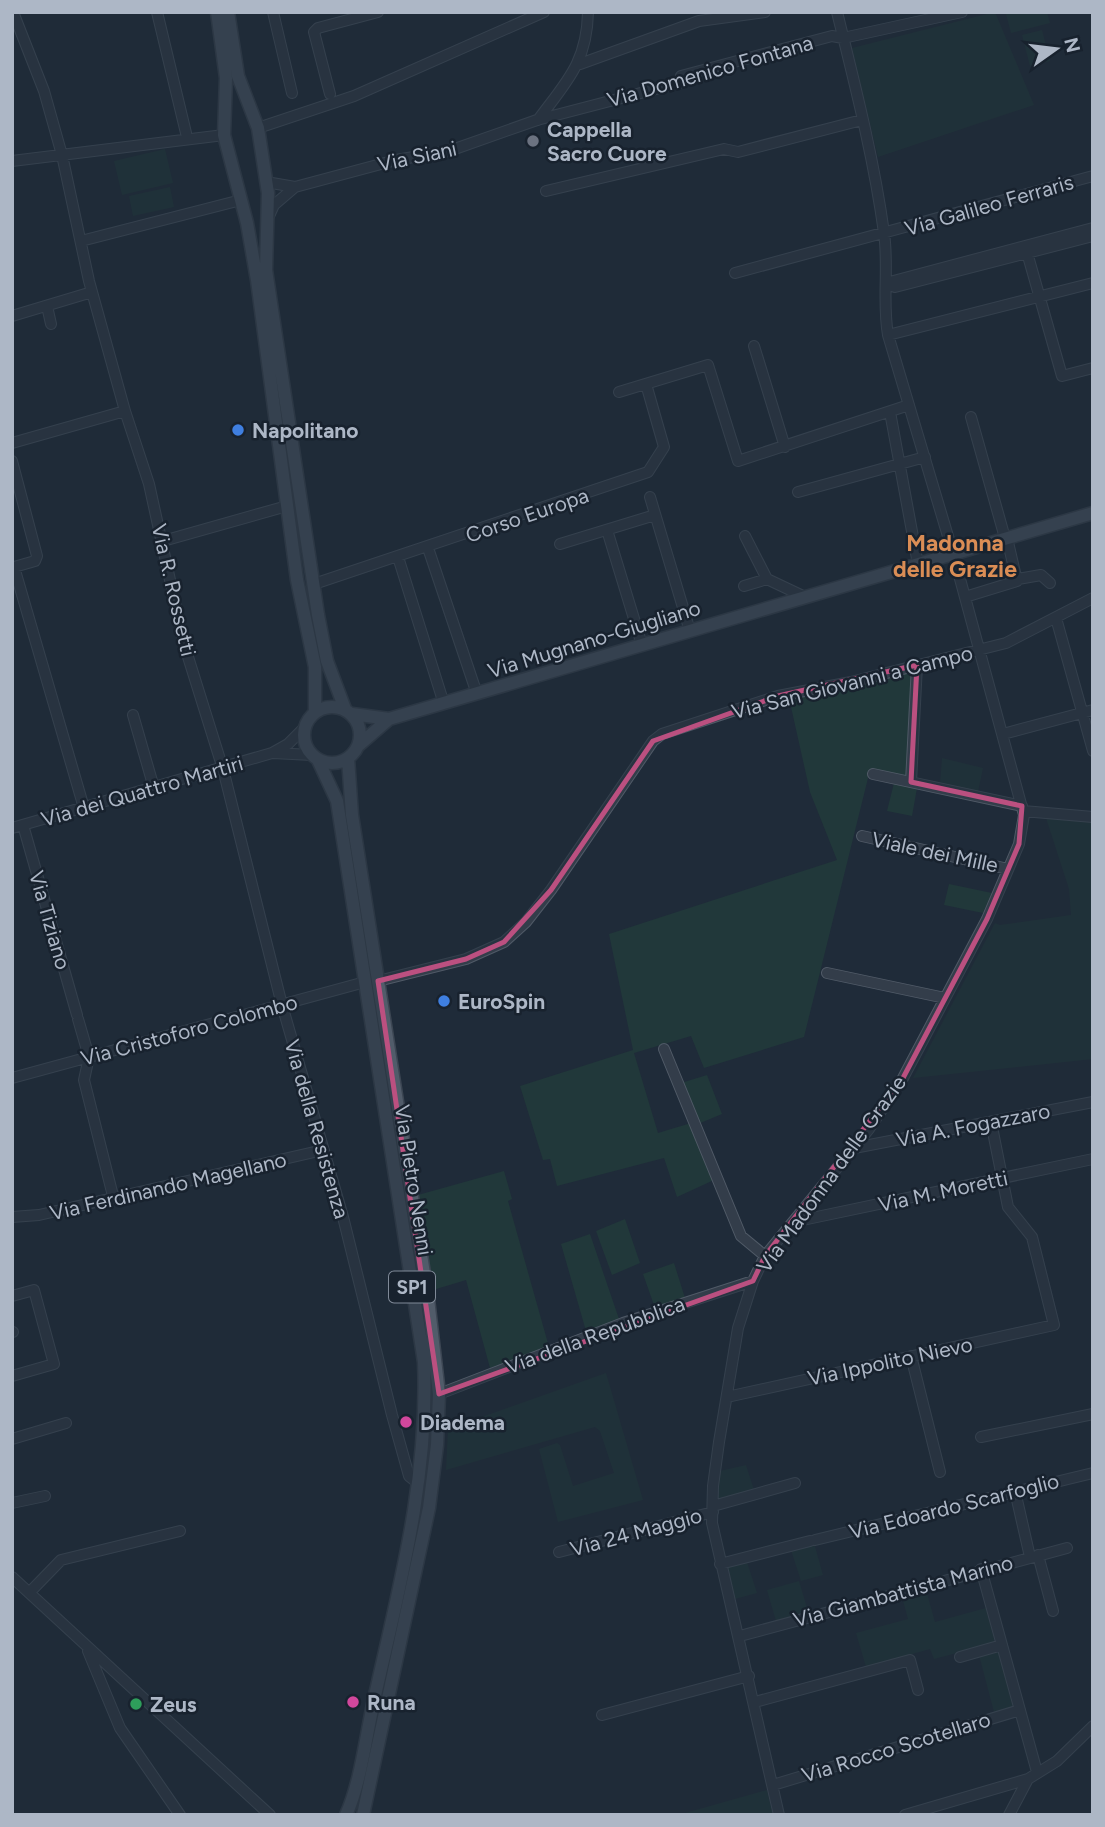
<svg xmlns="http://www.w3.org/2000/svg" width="1105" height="1827" viewBox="0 0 1105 1827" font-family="Figtree,sans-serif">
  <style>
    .green { fill: #21383a }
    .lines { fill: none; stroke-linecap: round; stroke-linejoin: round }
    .minor-casing { stroke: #505a67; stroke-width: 12 }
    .major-casing { stroke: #3c4653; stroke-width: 15 }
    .minor { stroke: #333d4a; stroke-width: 10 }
    .major { stroke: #515c6a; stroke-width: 12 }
    .marked { fill: none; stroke: #bb5080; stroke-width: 5; stroke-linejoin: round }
    .worship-dot { fill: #6b7280; stroke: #18222e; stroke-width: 2.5 }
    .shop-dot { fill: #3f7fe0; stroke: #18222e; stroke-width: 2.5 }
    .hotel-dot { fill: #d1479c; stroke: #18222e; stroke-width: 2.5 }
    .leisure-dot { fill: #2e9e5b; stroke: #18222e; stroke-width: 2.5 }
    .labels { text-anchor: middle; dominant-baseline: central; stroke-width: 5; stroke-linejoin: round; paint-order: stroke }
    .shield { fill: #18222e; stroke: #808a98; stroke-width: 2 }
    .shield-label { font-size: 19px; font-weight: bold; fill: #adb7c6 }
    .street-label { font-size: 21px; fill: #adb7c6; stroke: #18222e }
    .poi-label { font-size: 21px; font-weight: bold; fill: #adb7c6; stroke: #18222e; text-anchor: start }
    .neighbourhood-label { font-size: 23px; font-weight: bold; fill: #da8d55; stroke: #18222e }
  </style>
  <rect width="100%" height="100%" fill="#1f2b39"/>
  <path class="green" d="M995,12L1034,105L878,157L852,48Z
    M1012,12H1047L1050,23L1011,33L1006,14Z
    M1042,30L1050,61L1030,66L1022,35Z
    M165,149L173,183L122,195L114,161Z
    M170,187L174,207L133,216L129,196Z
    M914,671L908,778L870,770L804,1037L704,1068L691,1036L634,1053L658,1133L691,1123L714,1180L677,1197L664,1158L557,1186L550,1159L543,1160L520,1086L633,1050L609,934L837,860L810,792L789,698Z
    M942,758L983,768L978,792L940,784Z
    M894,783L917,788L912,816L887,811Z
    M1046,818L1093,822V1059L913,1078L995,923L1000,925L1071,915L1069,889Z
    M949,884L992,893L983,913L944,905Z
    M707,1075L722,1114L698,1124L681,1083Z
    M504,1171L512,1199L508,1201L549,1347L490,1368L466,1280L433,1290L418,1195Z
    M625,1219L640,1263L612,1275L596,1231Z
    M590,1234L619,1319L586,1331L561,1244Z
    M674,1263L685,1298L655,1308L643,1274Z
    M606,1373L643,1500L558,1522L539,1449L557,1443L560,1445L573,1486L614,1473L600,1431L595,1427L446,1470L448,1429Z
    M746,1465L754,1490L717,1500L720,1471Z
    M814,1543L823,1575L801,1581L791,1550Z
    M747,1562L757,1593L735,1599L725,1568Z
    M799,1581L808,1611L776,1621L767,1590Z
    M926,1590L935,1622L986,1608L995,1643L934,1659L930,1649L866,1667L856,1633L908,1619L902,1597Z
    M995,1651L999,1653L1013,1707L994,1712L979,1655Z
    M767,1790L773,1815H678Z"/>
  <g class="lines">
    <defs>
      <path id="minor" d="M13,12L44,91L62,155L89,281L125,411L149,484L184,644L223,769L282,1005L343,1217L392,1415L409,1476L419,1484
        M157,12L186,133
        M273,12L292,93
        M580,64L699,21L765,12
        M330,94L314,32L318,28L378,12
        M538,120C566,82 587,63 588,12
        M258,128L354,96L544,12
        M12,161L224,135
        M266,182L295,187L274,205L269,216
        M295,187L396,160L449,151L537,120L683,82L681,76L832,36L843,38L962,12
        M546,191L724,149L738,152L862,120
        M81,241L241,200
        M1026,249L1062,376L1093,368
        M735,273L1093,176
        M886,283L1093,228
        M886,283L895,287L1093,236
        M47,306L51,324
        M12,316L92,292
        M888,335L1093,283
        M754,346L785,447
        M619,392L708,365L738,461L909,405
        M890,412L918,564
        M971,417L1005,538
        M12,443L125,411
        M12,461L37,556L35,561L14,567L84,808
        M798,492L925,457
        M650,497L690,631
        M607,530L642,645
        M745,536L767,579
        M163,541L287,506
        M560,544L655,515
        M428,548L477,694
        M398,557L444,704
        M1018,579L1041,575L1050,583
        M314,584L648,472L664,447L646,384
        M744,586L767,579L805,597
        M965,597L1017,581L1007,538
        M1056,618L1093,751
        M133,715L154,788
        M1003,734L1093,710
        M273,753L312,755
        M873,774L1022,806
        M911,782L917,665
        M1023,811L1093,817
        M23,825L77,1015
        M12,828L272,753L288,744L305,727
        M862,836L1008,869
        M827,973L945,998
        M378,981L466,959L504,942L526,922L551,890L653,741L662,734L778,696L851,682L1006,643L1093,598
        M78,1019L89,1057L84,1080L112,1192
        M664,1049L741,1236L765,1256
        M12,1078L365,982
        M854,1148L1093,1102
        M12,1217L39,1215L323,1150
        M793,1222L1093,1159
        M12,1296L34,1290L54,1364L12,1376
        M12,1332H13
        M911,1356L940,1472
        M439,1394L623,1323L753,1281
        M727,1397L1054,1325L1032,1237L1008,1207L991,1122
        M981,1437L1093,1414
        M12,1439L66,1423
        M1015,1491L1030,1557
        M12,1503L45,1496
        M713,1506L795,1483
        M815,1540L1093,1473
        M559,1552L713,1512
        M1038,1555L1053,1611
        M720,1564L810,1541
        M981,1569L1037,1772
        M12,1577L270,1815
        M29,1593L61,1560L180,1531
        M740,1636L1067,1548
        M88,1651L120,1728L180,1815
        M960,1657L1002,1645
        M755,1702L910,1660L918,1690
        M602,1715L749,1676
        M773,1785L1020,1710
        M779,1815L712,1523L713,1486L719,1442L738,1328L753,1281L765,1256L869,1129L903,1078L987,919L1019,844L1024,815L953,553L888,335C882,301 889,267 884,233C874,159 855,85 837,12
        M905,1815L1028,1779
        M1009,1815L1028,1779L1057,1761L1093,1726"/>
      <path id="major" d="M217,12L226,78L224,135L247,223L257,280L297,580L315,667V712
        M228,12L238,76L258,128L268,193L266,270L318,615L327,661L345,709
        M304 735a28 28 0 1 1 56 0a28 28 0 1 1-56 0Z
        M352,714L389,719L1093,513
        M359,745L389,719
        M348,758L352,815L428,1299L439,1394L437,1445L429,1508L363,1815
        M318,760L337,801L424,1362C429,1478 399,1588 374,1700C366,1735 361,1782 346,1815"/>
    </defs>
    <use href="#minor" class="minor-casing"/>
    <use href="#major" class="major-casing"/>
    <use href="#minor" class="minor"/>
    <use href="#major" class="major"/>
  </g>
  <path d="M0 0H1105V1827H0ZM917,665L911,782L1022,806L1019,844L987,919L903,1078L765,1256L753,1281L439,1394L378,981L466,959L504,942L551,890L653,741L778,696Z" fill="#1f2b39" fill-opacity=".55" fill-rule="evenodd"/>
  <path class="marked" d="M917,665L911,782L1022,806L1019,844L987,919L903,1078L765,1256L753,1281L439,1394L378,981L466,959L504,942L551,890L653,741L778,696Z"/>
  <circle class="worship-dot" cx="533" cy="141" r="7"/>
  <g class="shop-dot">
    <circle cx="238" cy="430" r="7"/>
    <circle cx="444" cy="1001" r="7"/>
  </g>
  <g class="hotel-dot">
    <circle cx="406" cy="1422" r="7"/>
    <circle cx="353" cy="1702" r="7"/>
  </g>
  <circle class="leisure-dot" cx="136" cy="1704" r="7"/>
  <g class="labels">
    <rect class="shield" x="389" y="1271.5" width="46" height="31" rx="5"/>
    <g class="shield-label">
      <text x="412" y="1287">SP1</text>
    </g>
    <g class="street-label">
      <text transform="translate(710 71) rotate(-16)">Via Domenico Fontana</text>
      <text transform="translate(417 156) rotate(-12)">Via Siani</text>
      <text transform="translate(989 205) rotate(-16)">Via Galileo Ferraris</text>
      <text transform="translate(527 515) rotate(-19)">Corso Europa</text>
      <text transform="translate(174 590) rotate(77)">Via R. Rossetti</text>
      <text transform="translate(594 639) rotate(-17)">Via Mugnano-Giugliano</text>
      <text transform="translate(852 682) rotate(-14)">Via San Giovanni a Campo</text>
      <text transform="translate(142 791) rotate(-16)">Via dei Quattro Martiri</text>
      <text transform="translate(935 852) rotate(12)">Viale dei Mille</text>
      <text transform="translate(50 920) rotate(74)">Via Tiziano</text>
      <text transform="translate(189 1030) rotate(-15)">Via Cristoforo Colombo</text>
      <text transform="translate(973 1125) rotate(-11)">Via A. Fogazzaro</text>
      <text transform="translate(317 1129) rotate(74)">Via della Resistenza</text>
      <text transform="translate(831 1174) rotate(-54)">Via Madonna delle Grazie</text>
      <text transform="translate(414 1180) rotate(81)">Via Pietro Nenni</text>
      <text transform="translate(168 1186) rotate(-13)">Via Ferdinando Magellano</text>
      <text transform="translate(943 1191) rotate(-12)">Via M. Moretti</text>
      <text transform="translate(595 1335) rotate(-20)">Via della Repubblica</text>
      <text transform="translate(890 1361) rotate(-12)">Via Ippolito Nievo</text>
      <text transform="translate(954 1506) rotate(-14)">Via Edoardo Scarfoglio</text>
      <text transform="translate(636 1532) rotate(-15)">Via 24 Maggio</text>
      <text transform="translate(903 1591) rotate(-15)">Via Giambattista Marino</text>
      <text transform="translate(896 1747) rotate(-17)">Via Rocco Scotellaro</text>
    </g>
    <g class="poi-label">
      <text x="547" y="129">Cappella<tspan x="547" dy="24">Sacro Cuore</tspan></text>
      <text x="252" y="430">Napolitano</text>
      <text x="458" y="1001">EuroSpin</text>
      <text x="420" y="1422">Diadema</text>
      <text x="367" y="1702">Runa</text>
      <text x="150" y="1704">Zeus</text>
    </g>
    <g class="neighbourhood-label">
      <text x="955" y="543">Madonna<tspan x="955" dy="26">delle Grazie</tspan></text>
    </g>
  </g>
  <rect width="1105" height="1827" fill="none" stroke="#adb7c6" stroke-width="28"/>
  <g transform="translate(1056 49) rotate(76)" stroke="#18222e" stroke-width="5" paint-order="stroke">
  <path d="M0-5L12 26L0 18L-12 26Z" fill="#adb7c6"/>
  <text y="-10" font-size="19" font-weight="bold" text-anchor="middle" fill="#adb7c6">N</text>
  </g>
</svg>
